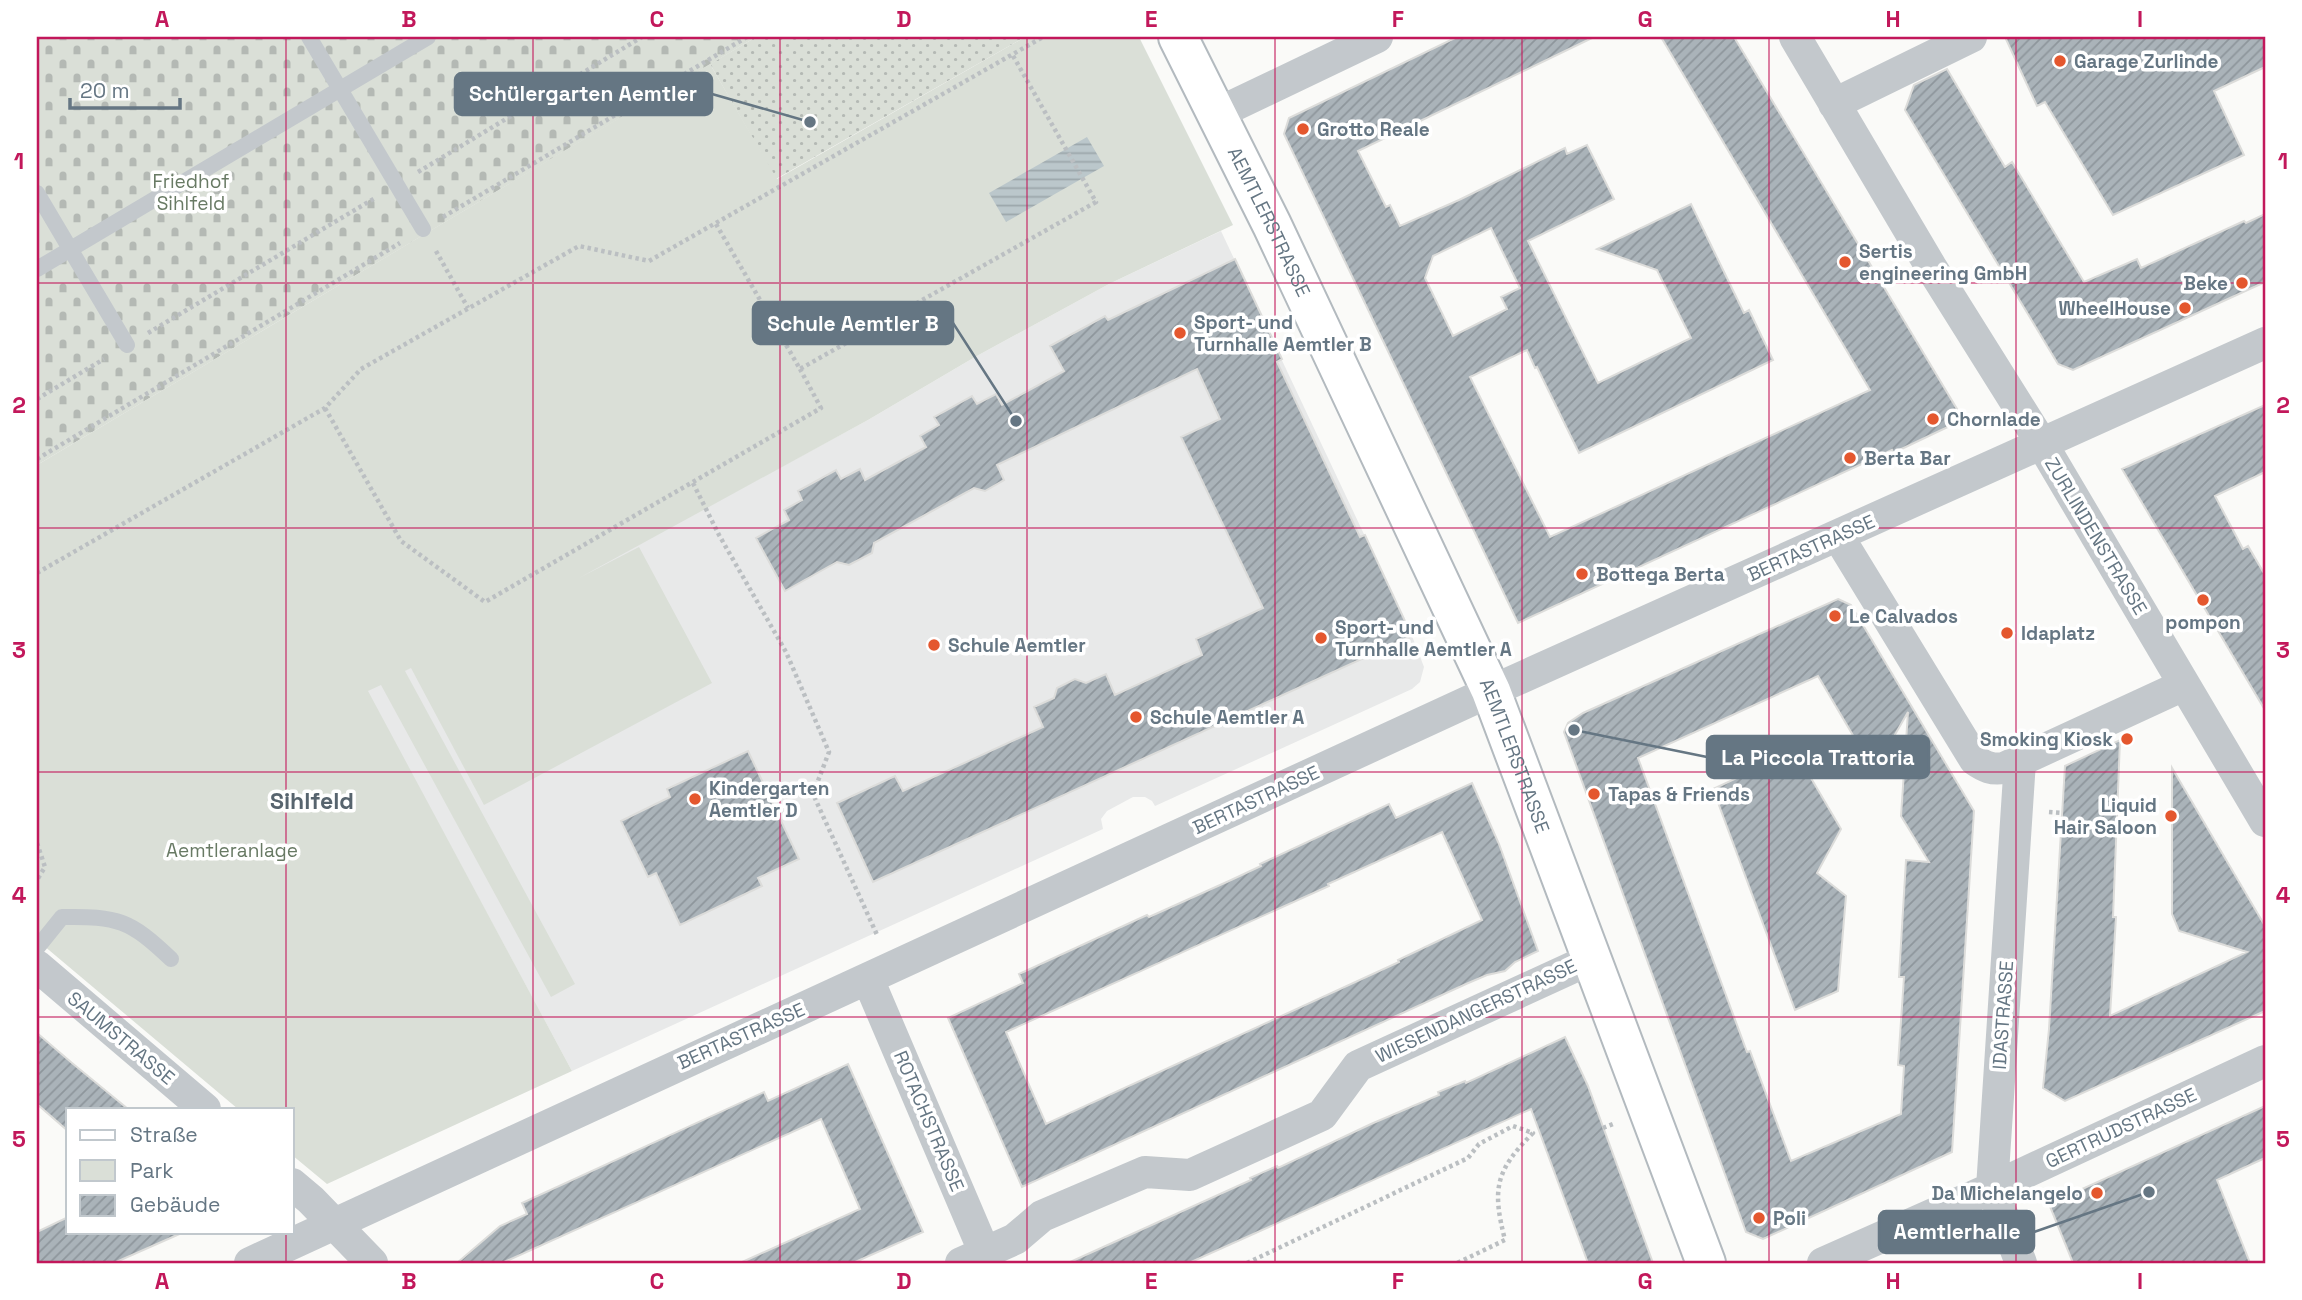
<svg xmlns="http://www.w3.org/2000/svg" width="2302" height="1300" viewBox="0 0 2302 1300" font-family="'Space Grotesk',sans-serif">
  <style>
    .built { fill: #e8e9e9 }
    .grass { fill: url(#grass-dots) }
    .cemetery { fill: url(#cemetery-stones) }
    .park { fill: #dadfd7 }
    .water { fill: url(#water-rules) }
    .building { fill: url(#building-hatch); stroke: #dcdcda; stroke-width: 2; fill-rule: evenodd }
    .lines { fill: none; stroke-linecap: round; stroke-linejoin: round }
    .secondary-casing { stroke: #b3babf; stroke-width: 42 }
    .path { stroke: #bbbfc2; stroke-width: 4.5; stroke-dasharray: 3.5 3.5; stroke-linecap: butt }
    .lane { stroke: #c3c8cc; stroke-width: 16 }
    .street { stroke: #c3c8cc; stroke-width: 32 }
    .secondary { stroke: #fff; stroke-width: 38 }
    .grid { fill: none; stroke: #c2185b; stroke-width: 2; stroke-opacity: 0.55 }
    .poi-dot { fill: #e4572e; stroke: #fff; stroke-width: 2.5 }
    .labels { text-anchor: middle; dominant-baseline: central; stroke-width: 7; stroke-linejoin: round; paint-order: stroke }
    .poi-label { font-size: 19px; font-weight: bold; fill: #657683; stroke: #fff; text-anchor: start }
    .park-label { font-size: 19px; fill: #687a64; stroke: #fff }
    .street-label { font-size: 19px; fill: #657683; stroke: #fff }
    .quarter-label { font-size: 23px; font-weight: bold; fill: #57646e; stroke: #fff }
    .leader { fill: none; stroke: #657683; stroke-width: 2.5 }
    .callout-dot { fill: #657683; stroke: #fff; stroke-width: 2.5 }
    .callout { fill: #657683; stroke: #657683; stroke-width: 2.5 }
    .callout-label { font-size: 21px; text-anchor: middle; font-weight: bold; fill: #fff }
    .neatline { fill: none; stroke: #c2185b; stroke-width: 2.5 }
    .grid-label { font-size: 23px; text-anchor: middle; font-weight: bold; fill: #c2185b }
  </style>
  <defs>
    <pattern id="grass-dots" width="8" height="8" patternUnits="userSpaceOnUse" patternTransform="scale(1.75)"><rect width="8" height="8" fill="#dadfd7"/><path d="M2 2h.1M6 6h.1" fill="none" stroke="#b4b9b4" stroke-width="1.8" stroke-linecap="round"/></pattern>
    <pattern id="cemetery-stones" width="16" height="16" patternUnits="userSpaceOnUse" patternTransform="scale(1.75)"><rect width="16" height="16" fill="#dadfd7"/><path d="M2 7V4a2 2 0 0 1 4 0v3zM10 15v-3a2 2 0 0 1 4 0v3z" fill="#b4b9b4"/></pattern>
    <pattern id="water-rules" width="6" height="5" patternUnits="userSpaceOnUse" patternTransform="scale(1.75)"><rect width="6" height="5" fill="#bbc7cb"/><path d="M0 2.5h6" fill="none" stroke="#9ca6aa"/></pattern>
    <pattern id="building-hatch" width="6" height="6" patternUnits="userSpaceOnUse" patternTransform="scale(1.75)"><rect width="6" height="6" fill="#aab3b9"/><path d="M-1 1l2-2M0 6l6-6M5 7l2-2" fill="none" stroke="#8e969c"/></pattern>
  </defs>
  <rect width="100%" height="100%" fill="#fafaf8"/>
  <path class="built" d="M1221,231L1412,636L1424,667L1420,682L1412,689L1155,806L1152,801L1145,797H1133L1107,811L1101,819L1103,829L572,1071L367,691L868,420L975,357L1109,284Z"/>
  <path class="grass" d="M756,37H1025L776,179L710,64Z"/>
  <path class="cemetery" d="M37,37H756L37,465Z"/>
  <path class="park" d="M1025,37H1139L1233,225L1109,284L975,357L868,420L579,578L639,547L712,683L484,805L411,668L405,671L575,984L551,997L381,685L368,691L572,1071L327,1184L292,1155V1109H238L37,940V465L710,64L777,179Z"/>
  <path class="water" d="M1087,137L1104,166L1006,222L989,193Z"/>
  <path class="building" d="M1457,37H1594L1358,151L1386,207L1390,205L1400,226L1459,200L1565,148L1567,154L1587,145L1614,199L1528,241L1598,383L1691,338L1657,270L1597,249L1691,204L1744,313L1749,310L1773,360L1579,453L1537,367L1535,368L1527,350L1470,377L1550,537L1870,390L1661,37H1734L1957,409L1952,425L1893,453L1892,450L1518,623L1284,134L1289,118ZM1491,228L1520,288L1501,297L1507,309L1453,336L1425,278L1433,256Z
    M2005,37H2265V67L2214,91L2244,155L2113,215L2045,102L2037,106Z
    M1947,69L2005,167L2012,162L2084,282L2137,259L2141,268L2244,221L2246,223L2265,214V282L2073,370L2058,364L1905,110L1914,85Z
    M1235,259L1282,359L1277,362L1360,537L1365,535L1412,636L873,882L837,803L895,776L903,791L1043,727L1034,707L1054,698L1057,688L1075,679L1086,683L1106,674L1115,695L1202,655L1196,639L1263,608L1181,437L1220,419L1197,369L997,465L1004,480L985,491L974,488L874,543L872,553L849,565L837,562L785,591L756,538L789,520L784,510L802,500L798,491L836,470L841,479L860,469L865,480L926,447L920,436L939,425L934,417L972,396L977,404L996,394L1002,405L1064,371L1050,346L1105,316L1108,320Z
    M2265,405V472L2215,496L2243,549L2248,546L2265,575V710L2122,469Z
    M1838,599L1851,605L1974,811L1952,1152L1763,1239L1746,1232L1564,732L1568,723L1583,713ZM1818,676L1874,771L1908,712L1901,816L1929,862L1906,860L1899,977H1904L1898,1065L1904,1066L1901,1114L1791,1161L1750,1051L1747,1052L1638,758Z
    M2120,740L2113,917H2116L2110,1016L2247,952L2179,931L2172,914V768L2265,926V1011L2065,1101L2043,1088L2049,1029L2065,766Z
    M748,751L799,859L758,878L762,886L680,925L656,873L648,877L621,821L670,797L667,789Z
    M1795,751L1841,829L1817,873L1846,896L1838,991L1795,1010L1713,789Z
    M1472,783L1499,844L1538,951L1515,962L1505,971L1487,975L1466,984L1022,1187L948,1018L1023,983L1019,974L1147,915L1149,917L1229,881L1261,866L1260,864L1389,804L1396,818ZM1442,832L1482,920L1398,960L1399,962L1046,1124L1006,1032L1329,886L1328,884Z
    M37,1033L72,1063L128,1109H68V1131L37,1104Z
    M1565,1037L1588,1086L1653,1263H1588L1531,1109L1189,1263H1068L1251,1180L1250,1178L1277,1166L1278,1168L1371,1124L1439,1095L1438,1092L1465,1081L1466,1083Z
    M848,1064L923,1232L853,1263H740L860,1209L821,1119L502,1263H457L500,1226L527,1214L522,1203L764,1092L768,1101Z
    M2265,1106V1158L2217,1180L2250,1263H2073L2049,1204Z
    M68,1217V1232H184L114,1263H37V1232Z"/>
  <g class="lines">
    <defs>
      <g id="secondary">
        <path id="s1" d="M1178,37L1272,225L1491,691L1706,1263"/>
      </g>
    </defs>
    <use href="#secondary" class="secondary-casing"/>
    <path class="path" d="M418,172L642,37
      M443,217L747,37
      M716,224L800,369L1096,202L1012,54
      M436,251L468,308
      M148,333L375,198
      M37,399L104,359
      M325,408L401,541L485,602L821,408L800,369
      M37,459L400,243
      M693,483L719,535L786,652L829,752L813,794L878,937
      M37,573L325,408L361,369L579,246L649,261L1043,37
      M2049,812L2062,813
      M37,843L45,867L37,880
      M1603,1128L1613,1124
      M1247,1263L1468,1158L1479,1144L1513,1126L1533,1133C1495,1171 1492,1189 1505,1240L1457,1263"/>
    <path class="lane" d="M309,37L423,229
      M37,193L127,345
      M37,269L428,37
      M37,948L62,917C118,916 130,920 171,959"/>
    <path class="street" d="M1795,37L1931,267L2042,444L2265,821
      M1834,104L1971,37
      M1218,113L1377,37
      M1838,536L1975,760C1985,767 1992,770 2004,768L2184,685
      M2020,761L1992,1188L2021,1263
      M37,966L205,1109
      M868,979L989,1263
      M292,1184L311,1200L372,1263
      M250,1263L1476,698L2265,343
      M961,1263L1015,1239L1042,1216L1145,1172L1190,1175L1322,1115L1358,1066L1591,959
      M1823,1263L1992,1188L2265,1061"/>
    <use href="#secondary" class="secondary"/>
  </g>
  <path class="grid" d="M286,37V1109M533,37V1263M780,37V1263M1027,37V1263M1275,37V1263M1522,37V1263M1769,37V1263M2016,37V1263M37,283H2265M37,528H2265M37,772H2265M37,1017H2265M286,1232V1263"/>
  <g class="poi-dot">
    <circle cx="2060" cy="61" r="7"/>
    <circle cx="1303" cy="129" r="7"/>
    <circle cx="1845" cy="262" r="7"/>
    <circle cx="2242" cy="283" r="7"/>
    <circle cx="2185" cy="308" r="7"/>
    <circle cx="1180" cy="333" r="7"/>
    <circle cx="1933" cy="419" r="7"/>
    <circle cx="1850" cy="458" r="7"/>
    <circle cx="1582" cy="574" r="7"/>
    <circle cx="2203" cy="600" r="7"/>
    <circle cx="1835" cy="616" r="7"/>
    <circle cx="2007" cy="633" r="7"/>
    <circle cx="1321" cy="638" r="7"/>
    <circle cx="934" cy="645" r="7"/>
    <circle cx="1136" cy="717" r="7"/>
    <circle cx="2127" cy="739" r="7"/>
    <circle cx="1594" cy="794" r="7"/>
    <circle cx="695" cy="799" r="7"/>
    <circle cx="2171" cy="816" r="7"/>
    <circle cx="2097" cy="1193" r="7"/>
    <circle cx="1759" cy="1218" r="7"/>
  </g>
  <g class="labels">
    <g class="poi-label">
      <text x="2074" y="61">Garage Zurlinde</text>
      <text x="1317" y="129">Grotto Reale</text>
      <text x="1859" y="251">Sertis<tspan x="1859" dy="22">engineering GmbH</tspan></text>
      <text x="2228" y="283" text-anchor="end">Beke</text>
      <text x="2171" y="308" text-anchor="end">WheelHouse</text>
      <text x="1194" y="322">Sport- und<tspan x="1194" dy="22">Turnhalle Aemtler B</tspan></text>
      <text x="1947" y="419">Chornlade</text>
      <text x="1864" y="458">Berta Bar</text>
      <text x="1596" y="574">Bottega Berta</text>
      <text x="1849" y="616">Le Calvados</text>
      <text x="2203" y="622" text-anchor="middle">pompon</text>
      <text x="1335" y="627">Sport- und<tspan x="1335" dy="22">Turnhalle Aemtler A</tspan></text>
      <text x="2021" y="633">Idaplatz</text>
      <text x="948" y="645">Schule Aemtler</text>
      <text x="1150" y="717">Schule Aemtler A</text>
      <text x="2113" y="739" text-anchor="end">Smoking Kiosk</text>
      <text x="709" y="788">Kindergarten<tspan x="709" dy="22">Aemtler D</tspan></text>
      <text x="1608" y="794">Tapas &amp; Friends</text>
      <text x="2157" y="805" text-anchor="end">Liquid<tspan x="2157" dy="22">Hair Saloon</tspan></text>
      <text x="2083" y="1193" text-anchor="end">Da Michelangelo</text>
      <text x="1773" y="1218">Poli</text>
    </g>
    <g class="park-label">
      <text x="191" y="181">Friedhof<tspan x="191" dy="22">Sihlfeld</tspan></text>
      <text x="232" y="850">Aemtleranlage</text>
    </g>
    <g class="street-label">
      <text stroke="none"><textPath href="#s1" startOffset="206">AEMTLERSTRASSE</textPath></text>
      <text transform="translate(2096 536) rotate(59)">ZURLINDENSTRASSE</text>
      <text transform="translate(1811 548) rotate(-24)">BERTASTRASSE</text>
      <text stroke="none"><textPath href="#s1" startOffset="794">AEMTLERSTRASSE</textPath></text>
      <text transform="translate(1256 800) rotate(-25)">BERTASTRASSE</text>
      <text transform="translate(1476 1011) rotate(-25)">WIESENDANGERSTRASSE</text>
      <text transform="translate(2003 1015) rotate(-86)">IDASTRASSE</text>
      <text transform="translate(741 1036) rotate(-24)">BERTASTRASSE</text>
      <text transform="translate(121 1038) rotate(40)">SAUMSTRASSE</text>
      <text transform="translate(929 1121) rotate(67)">ROTACHSTRASSE</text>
      <text transform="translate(2121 1128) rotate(-25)">GERTRUDSTRASSE</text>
    </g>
    <g class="quarter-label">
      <text x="312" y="801">Sihlfeld</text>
    </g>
  </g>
  <path class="leader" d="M810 122L712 94M1016 421L953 323M1574 730L1707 757M2149 1192L2034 1232"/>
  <g class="callout-dot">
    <circle cx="810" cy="122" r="7"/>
    <circle cx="1016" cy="421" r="7"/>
    <circle cx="1574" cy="730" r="7"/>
    <circle cx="2149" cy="1192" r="7"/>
  </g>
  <g class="callout">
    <rect x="455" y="73" width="257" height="42" rx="7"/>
    <rect x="753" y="302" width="200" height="42" rx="7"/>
    <rect x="1707" y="736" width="222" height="42" rx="7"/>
    <rect x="1879" y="1211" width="155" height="42" rx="7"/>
  </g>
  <g class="callout-label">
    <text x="583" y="101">Schülergarten Aemtler</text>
    <text x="853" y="331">Schule Aemtler B</text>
    <text x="1818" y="765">La Piccola Trattoria</text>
    <text x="1957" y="1239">Aemtlerhalle</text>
  </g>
  <rect width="2302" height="1300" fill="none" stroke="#ffffff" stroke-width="77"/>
  <rect x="66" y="1108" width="228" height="126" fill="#ffffff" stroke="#c1c8cd" stroke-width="2"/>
  <rect x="80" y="1130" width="35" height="10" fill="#ffffff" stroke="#c1c8cd" stroke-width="2"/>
  <text x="130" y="1142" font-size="21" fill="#657683">Straße</text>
  <rect x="80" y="1160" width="35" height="21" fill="#dadfd7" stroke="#c1c8cd" stroke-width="2"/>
  <text x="130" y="1178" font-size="21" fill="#657683">Park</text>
  <rect x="80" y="1195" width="35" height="21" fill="url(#building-hatch)" stroke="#c1c8cd" stroke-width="2"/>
  <text x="130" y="1212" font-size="21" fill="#657683">Gebäude</text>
  <path d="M70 98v10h110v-10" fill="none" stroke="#657683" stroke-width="3.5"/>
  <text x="80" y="98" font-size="21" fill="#657683" stroke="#ffffff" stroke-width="5" paint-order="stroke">20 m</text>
  <rect x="38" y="38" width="2226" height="1224" class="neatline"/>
  <g class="grid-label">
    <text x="162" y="27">A</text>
    <text x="409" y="27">B</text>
    <text x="657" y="27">C</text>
    <text x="904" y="27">D</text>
    <text x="1151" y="27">E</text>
    <text x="1398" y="27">F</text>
    <text x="1645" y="27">G</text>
    <text x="1893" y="27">H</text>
    <text x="2140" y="27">I</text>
    <text x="19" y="169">1</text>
    <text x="2283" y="169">1</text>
    <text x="19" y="413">2</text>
    <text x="2283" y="413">2</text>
    <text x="19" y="658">3</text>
    <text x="2283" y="658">3</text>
    <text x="19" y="903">4</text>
    <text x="2283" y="903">4</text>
    <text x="19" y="1147">5</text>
    <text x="2283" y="1147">5</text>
    <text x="162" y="1289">A</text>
    <text x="409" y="1289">B</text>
    <text x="657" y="1289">C</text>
    <text x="904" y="1289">D</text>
    <text x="1151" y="1289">E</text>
    <text x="1398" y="1289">F</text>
    <text x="1645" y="1289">G</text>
    <text x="1893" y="1289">H</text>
    <text x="2140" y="1289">I</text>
  </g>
</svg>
